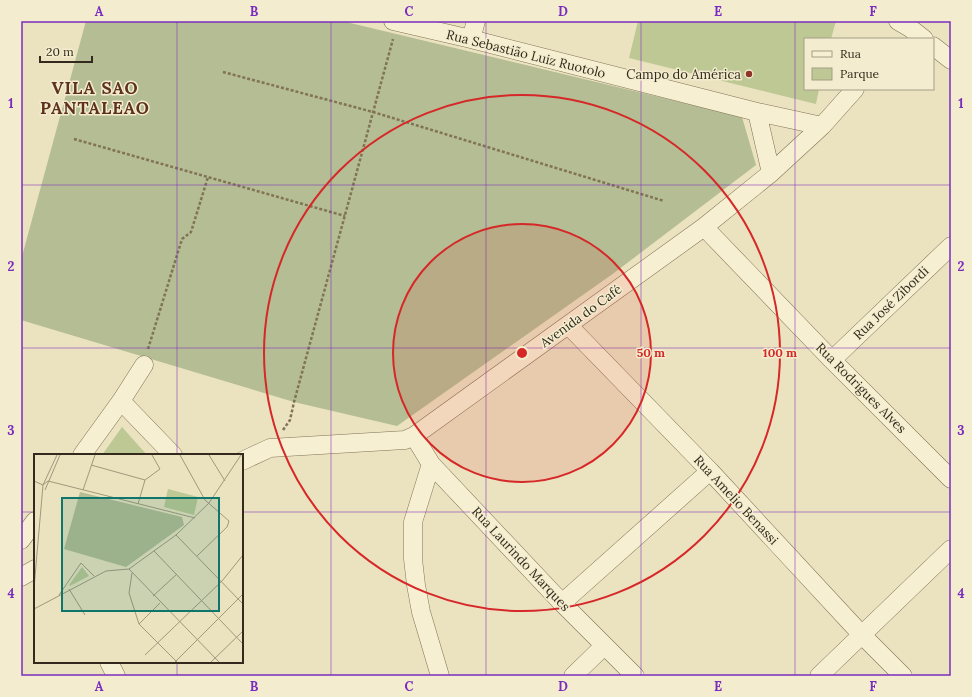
<svg xmlns="http://www.w3.org/2000/svg" width="972" height="697" viewBox="0 0 972 697" font-family="Lora,serif">
  <style>
    .green { fill: #bdc894 }
    .cemetery { fill: #b4bd93 }
    .lines { fill: none; stroke-linecap: round; stroke-linejoin: round }
    .minor-casing { stroke: #827358; stroke-width: 19 }
    .path { stroke: #827358; stroke-width: 2.5; stroke-dasharray: 3 2; stroke-linecap: butt }
    .minor { stroke: #f7efd1; stroke-width: 18 }
    .grid { fill: none; stroke: #7b2cbf; stroke-width: 1; stroke-opacity: 0.55 }
    .ring { fill: none; stroke: #d62828; stroke-width: 2 }
    .poi-dot { fill: #8e342b; stroke: #f3ecce; stroke-width: 1.5 }
    .labels { text-anchor: middle; dominant-baseline: central; stroke-width: 3; stroke-linejoin: round; paint-order: stroke }
    .street-label { font-size: 13px; fill: #33291c; stroke: #f3ecce }
    .poi-label { font-size: 13px; fill: #33291c; stroke: #f3ecce; text-anchor: end }
    .district-label { font-size: 17px; font-weight: bold; letter-spacing: 1px; fill: #5d311e; stroke: #f3ecce }
    .inset-road { fill: none; stroke: #a1987e; stroke-width: 1 }
    .view { fill: #0f766e; fill-opacity: 0.15; stroke: #0f766e; stroke-width: 2 }
    .inset-edge { fill: none; stroke: #33291c; stroke-width: 2 }
    .centre { fill: #d62828; stroke: #f3ecce; stroke-width: 2 }
    .ring-label { font-size: 12px; text-anchor: middle; font-weight: bold; fill: #d62828; stroke: #f3ecce; stroke-width: 3; stroke-linejoin: round; paint-order: stroke }
    .neatline { fill: none; stroke: #7b2cbf; stroke-width: 1.5 }
    .grid-label { font-size: 13px; text-anchor: middle; font-weight: bold; fill: #7b2cbf }
  </style>
  <rect width="100%" height="100%" fill="#ebe2bf"/>
  <path class="green" d="M638,21H836L831,39H805V89H819L816,104L629,58Z
    M122,427L147,455H102Z"/>
  <path class="cemetery" d="M86,21H342L742,117L756,165L614,273L397,426L294,402L21,320V260Z"/>
  <g class="lines">
    <defs>
      <path id="minor" d="M393,21L471,39L757,112L822,126
        M898,21L910,28L924,39
        M471,39L476,21
        M933,46L951,60
        M757,112L771,173
        M704,227L832,360L951,479
        M568,325L710,471L861,634L903,676
        M832,360L951,246
        M121,401L144,365
        M414,436L431,464L562,603L635,676
        M82,455L121,401L173,455
        M242,461L270,448L405,440L414,436L704,227L771,173L822,126L855,89
        M431,464L413,522V559L416,585L421,612L440,676
        M21,540L35,521
        M21,577L35,569
        M562,603L710,471
        M109,662L116,676
        M573,676L604,646
        M819,676L951,549"/>
    </defs>
    <use href="#minor" class="minor-casing"/>
    <path class="path" d="M223,72L373,112L664,201
      M74,139L345,216
      M148,349L182,239L191,232L208,177
      M283,430L290,420L294,402L393,39"/>
    <use href="#minor" class="minor"/>
  </g>
  <path class="grid" d="M177,21V455M331,21V676M486,21V676M641,21V676M795,21V676M21,185H951M21,348H951M21,512H35M242,512H951M177,662V676"/>
  <circle cx="522" cy="353" r="129" fill="#d62828" fill-opacity=".12"/>
  <g class="ring">
    <circle cx="522" cy="353" r="129"/>
    <circle cx="522" cy="353" r="258"/>
  </g>
  <circle class="poi-dot" cx="749" cy="74" r="4"/>
  <g class="labels">
    <g class="street-label">
      <text transform="translate(526 54) rotate(14)">Rua Sebastião Luiz Ruotolo</text>
      <text transform="translate(891 303) rotate(-44)">Rua José Zibordi</text>
      <text transform="translate(581 316) rotate(-36)">Avenida do Café</text>
      <text transform="translate(861 388) rotate(45)">Rua Rodrigues Alves</text>
      <text transform="translate(736 500) rotate(47)">Rua Amelio Benassi</text>
      <text transform="translate(521 559) rotate(47)">Rua Laurindo Marques</text>
    </g>
    <g class="poi-label">
      <text x="741" y="74">Campo do América</text>
    </g>
    <g class="district-label">
      <text x="95" y="88">VILA SAO<tspan x="95" dy="20">PANTALEAO</tspan></text>
    </g>
  </g>
  <g transform="translate(34 454)">
    <rect width="209" height="209" fill="#ebe2bf"/>
    <path d="M134,35L164,43L160,61L130,53ZM48,113L55,122L36,132L35,131Z" fill="#bdc894"/>
    <path d="M46,38L148,63L150,71L92,113L30,95Z" fill="#b4bd93"/>
    <path class="inset-road" d="M146,1L171,46L195,67L193,73L163,102M175,1L191,27M57,11L111,26M0,27L9,31L14,27L161,64M11,36L26,1M49,36L61,1M104,50L111,26L126,15L118,1M142,81L209,150M120,97L209,190M95,115L185,208M98,119L95,139L105,170L143,208M0,134L9,31L23,1M35,135L51,161M25,141L47,109L60,122M119,142L143,120M0,155L72,117L95,115L142,81L175,49L207,1M105,170L126,149M111,201L188,127L209,101M141,208L209,140M177,208L209,177"/>
    <path class="view" d="M28,44H185V157H28Z"/>
    <rect width="209" height="209" class="inset-edge"/>
  </g>
  <circle cx="522" cy="353" r="6" class="centre"/>
  <g class="ring-label">
    <text x="651" y="357">50 m</text>
    <text x="780" y="357">100 m</text>
  </g>
  <rect width="972" height="697" fill="none" stroke="#f3ecce" stroke-width="44"/>
  <rect x="804" y="38" width="130" height="52" fill="#f3ecce" stroke="#a69e87"/>
  <rect x="812" y="51" width="20" height="6" fill="#f7efd1" stroke="#a69e87"/>
  <text x="840" y="58" font-size="12" fill="#33291c">Rua</text>
  <rect x="812" y="68" width="20" height="12" fill="#bdc894" stroke="#a69e87"/>
  <text x="840" y="78" font-size="12" fill="#33291c">Parque</text>
  <path d="M40 56v6h52v-6" fill="none" stroke="#33291c" stroke-width="2"/>
  <text x="46" y="56" font-size="12" fill="#33291c" stroke="#f3ecce" stroke-width="3" paint-order="stroke">20 m</text>
  <rect x="22" y="22" width="928" height="653" class="neatline"/>
  <g class="grid-label">
    <text x="99" y="16">A</text>
    <text x="254" y="16">B</text>
    <text x="409" y="16">C</text>
    <text x="563" y="16">D</text>
    <text x="718" y="16">E</text>
    <text x="873" y="16">F</text>
    <text x="11" y="108">1</text>
    <text x="961" y="108">1</text>
    <text x="11" y="271">2</text>
    <text x="961" y="271">2</text>
    <text x="11" y="435">3</text>
    <text x="961" y="435">3</text>
    <text x="11" y="598">4</text>
    <text x="961" y="598">4</text>
    <text x="99" y="691">A</text>
    <text x="254" y="691">B</text>
    <text x="409" y="691">C</text>
    <text x="563" y="691">D</text>
    <text x="718" y="691">E</text>
    <text x="873" y="691">F</text>
  </g>
</svg>
